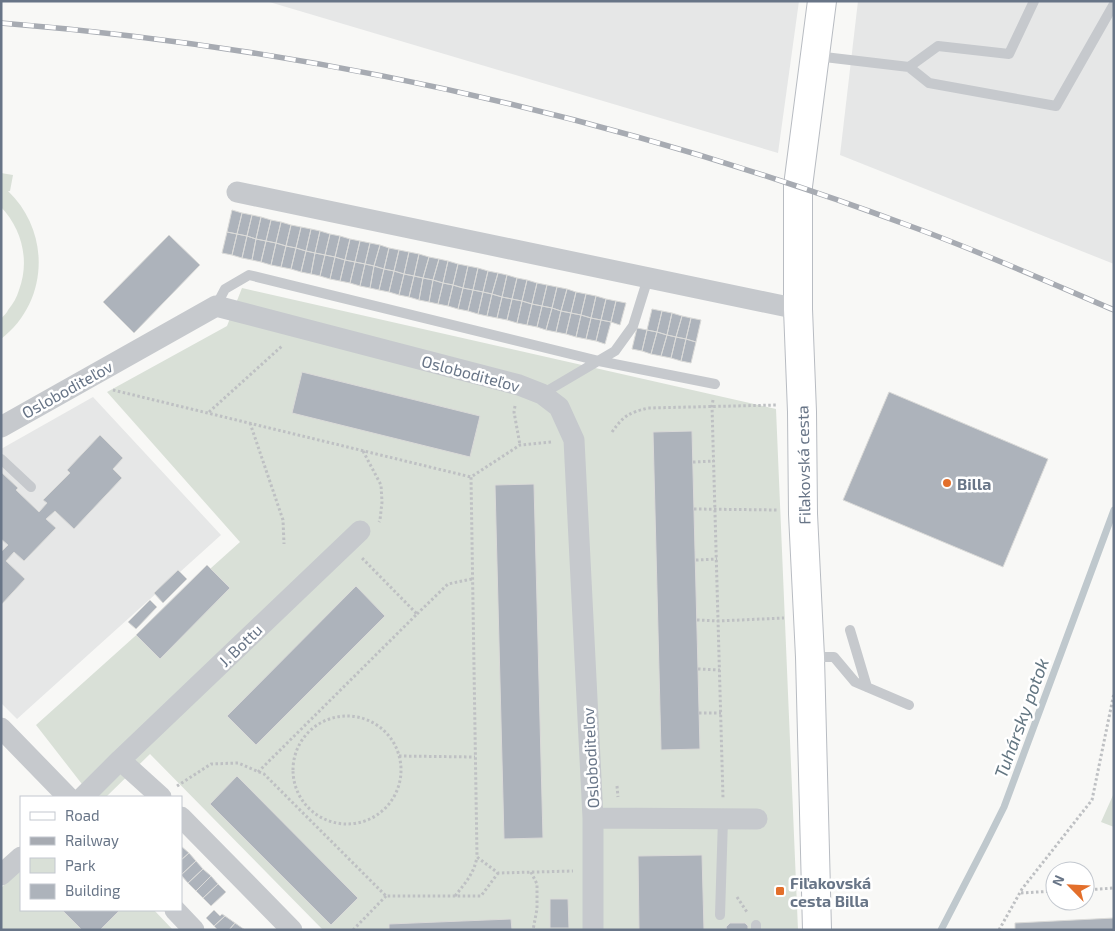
<svg xmlns="http://www.w3.org/2000/svg" width="1115" height="931" viewBox="0 0 1115 931" font-family="'Exo 2',sans-serif">
  <style>
    .built { fill: #e6e7e7 }
    .green { fill: #d9e0d7 }
    .lines { fill: none; stroke-linecap: round; stroke-linejoin: round }
    .stream { stroke: #bfc8cd; stroke-width: 7 }
    .building { fill: #adb3bb; stroke: #dadad8 }
    .secondary-casing { stroke: #b8bcc2; stroke-width: 30 }
    .path { stroke: #bec0c3; stroke-width: 3; stroke-dasharray: 2.5 2.5; stroke-linecap: butt }
    .lane { stroke: #c6c9cd; stroke-width: 10 }
    .street { stroke: #c6c9cd; stroke-width: 21 }
    .secondary { stroke: #fff; stroke-width: 28 }
    .rail-casing { stroke: #a7abb2; stroke-width: 5.5 }
    .rail { stroke: #fff; stroke-width: 4; stroke-dasharray: 11; stroke-linecap: butt }
    .poi-dot { fill: #e36f2b; stroke: #fff; stroke-width: 2 }
    .labels { text-anchor: middle; dominant-baseline: central; stroke-width: 5; stroke-linejoin: round; paint-order: stroke }
    .street-label { font-size: 16px; fill: #687587; stroke: #fff }
    .poi-label { font-size: 16px; font-weight: bold; fill: #687587; stroke: #fff; text-anchor: start }
    .water-label { font-size: 18px; font-style: italic; fill: #637682; stroke: #fff }
  </style>
  <rect width="100%" height="100%" fill="#f8f8f6"/>
  <path class="built" d="M266,1H799L778,153Z
    M858,1H1114V264L840,155Z
    M93,397L221,535L17,719L1,703V449Z"/>
  <path class="green" d="M1,173L13,175L10,191H8C51,232 49,302 1,339C1,335 0,323 1,319C2,317 7,313 8,310C13,304 17,297 19,290C30,261 22,229 1,207Z
    M242,288L776,409L798,930H323L150,754L106,797H92L36,725L240,542L107,392L227,326Z
    M1114,793V827L1101,822Z
    M21,868V910H154L173,930H1V888Z"/>
  <g class="lines">
    <path class="stream" d="M941,930L986,843L1004,807L1114,510"/>
  </g>
  <path class="building" d="M232,210L242,213L237,234L227,232Z
    M242,213L252,215L247,236L237,234Z
    M252,215L261,217L256,239L247,236Z
    M261,217L271,220L266,241L256,239Z
    M271,220L281,222L276,243L266,241Z
    M281,222L291,225L286,246L276,243Z
    M291,225L301,227L296,248L286,246Z
    M301,227L311,229L306,251L296,248Z
    M311,229L320,231L315,253L306,251Z
    M320,231L330,234L325,255L315,253Z
    M227,232L237,234L232,255L222,253Z
    M237,234L247,236L242,258L232,255Z
    M330,234L340,236L335,257L325,255Z
    M169,235L200,265L134,333L103,302Z
    M247,236L256,239L252,260L242,258Z
    M340,236L350,239L345,260L335,257Z
    M256,239L266,241L261,262L252,260Z
    M350,239L360,241L355,262L345,260Z
    M266,241L276,243L271,265L261,262Z
    M360,241L370,243L365,264L355,262Z
    M276,243L286,246L281,267L271,265Z
    M370,243L380,245L374,266L365,264Z
    M380,245L389,248L384,269L374,266Z
    M286,246L296,248L291,269L281,267Z
    M296,248L306,251L301,272L291,269Z
    M389,248L399,250L394,271L384,269Z
    M399,250L409,252L404,274L394,271Z
    M306,251L315,253L311,274L301,272Z
    M409,252L419,254L414,276L404,274Z
    M315,253L325,255L320,276L311,274Z
    M419,254L429,257L423,278L414,276Z
    M325,255L335,257L330,279L320,276Z
    M335,257L345,260L340,281L330,279Z
    M429,257L439,259L433,280L423,278Z
    M439,259L448,261L443,283L433,280Z
    M345,260L355,262L350,283L340,281Z
    M448,261L458,264L453,285L443,283Z
    M355,262L365,264L360,286L350,283Z
    M365,264L374,266L370,288L360,286Z
    M458,264L468,266L463,288L453,285Z
    M374,266L384,269L379,290L370,288Z
    M468,266L478,268L473,290L463,288Z
    M478,268L488,271L483,292L473,290Z
    M384,269L394,271L389,292L379,290Z
    M394,271L404,274L399,295L389,292Z
    M488,271L498,273L492,294L483,292Z
    M498,273L507,275L502,297L492,294Z
    M404,274L414,276L409,297L399,295Z
    M507,275L517,278L512,299L502,297Z
    M414,276L423,278L419,300L409,297Z
    M423,278L433,280L429,302L419,300Z
    M517,278L527,280L522,301L512,299Z
    M433,280L443,283L438,304L429,302Z
    M527,280L537,283L532,304L522,301Z
    M443,283L453,285L448,306L438,304Z
    M537,283L547,285L542,306L532,304Z
    M453,285L463,288L458,309L448,306Z
    M547,285L557,287L552,308L542,306Z
    M557,287L567,289L561,311L552,308Z
    M463,288L473,290L468,311L458,309Z
    M567,289L576,292L571,313L561,311Z
    M473,290L483,292L478,314L468,311Z
    M483,292L492,294L487,316L478,314Z
    M576,292L586,294L581,315L571,313Z
    M492,294L502,297L497,318L487,316Z
    M586,294L596,296L591,318L581,315Z
    M596,296L606,299L601,320L591,318Z
    M502,297L512,299L507,320L497,318Z
    M512,299L522,301L517,323L507,320Z
    M606,299L616,301L611,322L601,320Z
    M522,301L532,304L527,325L517,323Z
    M616,301L626,303L620,325L611,322Z
    M532,304L542,306L537,327L527,325Z
    M542,306L552,308L546,330L537,327Z
    M552,308L561,311L556,332L546,330Z
    M652,309L662,311L657,332L647,330Z
    M561,311L571,313L566,334L556,332Z
    M662,311L672,313L667,335L657,332Z
    M571,313L581,315L576,337L566,334Z
    M672,313L682,316L676,337L667,335Z
    M581,315L591,318L586,339L576,337Z
    M682,316L691,318L686,339L676,337Z
    M591,318L601,320L596,341L586,339Z
    M691,318L701,320L696,342L686,339Z
    M601,320L611,322L605,344L596,341Z
    M637,328L647,330L642,351L632,349Z
    M647,330L657,332L651,354L642,351Z
    M657,332L667,335L661,356L651,354Z
    M667,335L676,337L671,358L661,356Z
    M676,337L686,339L681,361L671,358Z
    M686,339L696,342L691,363L681,361Z
    M302,372L480,416L470,457L292,413Z
    M889,392L1048,459L1003,567L843,500Z
    M692,431L700,749L661,750L653,432Z
    M100,435L123,458L113,469L122,478L74,529L55,511L46,519L56,528L24,561L14,552L6,561L25,579L1,605V552L8,545L1,539V472L18,488L16,490L39,512L47,503L43,500L70,473L67,470Z
    M534,484L543,838L504,839L495,485Z
    M207,565L230,588L160,659L136,635Z
    M178,570L187,579L163,603L154,593Z
    M356,586L385,616L256,745L227,716Z
    M150,600L157,607L136,629L128,622Z
    M237,776L358,898L331,925L210,804Z
    M181,846L189,853L181,860Z
    M189,853L196,861L181,875V860Z
    M702,855L704,930H639L638,856Z
    M196,861L203,869L188,883L181,875Z
    M203,869L211,876L196,891L188,883Z
    M211,876L218,884L203,898L196,891Z
    M218,884L226,892L211,906L203,898Z
    M550,899H568L569,928H550Z
    M62,910H120L100,930H82Z
    M214,910L220,916L222,914L225,916L214,926L206,918Z
    M225,916L235,923L229,930H218L214,926Z
    M1114,918V930H1015V923Z
    M511,919L512,930H389V924Z
    M235,923L245,930H229Z
    M730,923H745L748,926V930H727L726,927Z"/>
  <g class="lines">
    <defs>
      <path id="secondary" d="M817,930L810,657L803,514L802,412L798,309V186L822,1"/>
    </defs>
    <use href="#secondary" class="secondary-casing"/>
    <path class="path" d="M113,390L471,477
      M713,400L712,406L723,798
      M515,406L514,412L520,445
      M209,412L282,346
      M250,423L283,520L284,544
      M612,432C624,415 629,413 648,408L777,405
      M551,442L520,445L471,477L477,857L498,873L573,871
      M363,451L381,485L382,502L380,520L379,522
      M693,462L714,461
      M694,509L779,510
      M696,560L717,559
      M417,614L448,584L472,579
      M697,620L718,621L784,618
      M698,669L720,670
      M699,713H721
      M293 770a54 54 0 1 1 108 0a54 54 0 1 1-108 0Z
      M399,756L475,757
      M258,772L417,614L362,558
      M177,786L211,764L238,763L264,774L386,896H481L498,873
      M617,786L618,797
      M531,872L537,884V909L533,930
      M1085,890L1114,888
      M1021,893L1055,891
      M455,896C465,883 474,874 477,857
      M737,897L747,912
      M353,930L386,896
      M999,930L1022,889L1092,800L1114,693"/>
    <path class="lane" d="M816,56L909,67L938,46L1009,54L1034,1
      M909,67L929,83L1056,106L1114,4
      M216,306L225,289L249,275L599,361L715,384
      M542,394L615,351L633,326L648,278
      M1,459L31,487
      M850,630L867,687
      M811,657H834L855,682L909,705
      M720,915L723,819
      M756,930V925"/>
    <path class="street" d="M237,192L798,309
      M1,427L216,306L519,385L542,394L559,407L574,440L593,818V930
      M1,728L68,797
      M120,760L360,531
      M83,797L120,760L161,797
      M181,817L292,930
      M593,818L757,819
      M1,875L21,857
      M175,910L194,930"/>
    <use href="#secondary" class="secondary"/>
    <defs>
      <path id="rail" d="M1,23C313,48 617,117 910,226C979,251 1046,281 1114,310"/>
    </defs>
    <use href="#rail" class="rail-casing"/>
    <use href="#rail" class="rail"/>
  </g>
  <g class="poi-dot">
    <circle cx="947" cy="483" r="5"/>
    <rect x="775" y="886" width="10" height="10" rx="2.5"/>
  </g>
  <g class="labels">
    <g class="street-label">
      <text transform="translate(471 373) rotate(15)">Osloboditeľov</text>
      <text transform="translate(67 389) rotate(-29)">Osloboditeľov</text>
      <text transform="translate(803 465) rotate(-91)">Fiľakovská cesta</text>
      <text transform="translate(240 645) rotate(-44)">J. Bottu</text>
      <text transform="translate(590 758) rotate(-93)">Osloboditeľov</text>
    </g>
    <g class="poi-label">
      <text x="957" y="483">Billa</text>
      <text x="790" y="882">Fiľakovská<tspan x="790" dy="18">cesta Billa</tspan></text>
    </g>
    <g class="water-label">
      <text transform="translate(1021 718) rotate(-70)">Tuhársky potok</text>
    </g>
  </g>
  <rect width="1115" height="931" fill="none" stroke="#687587" stroke-width="5"/>
  <rect x="20" y="796" width="162" height="115" fill="#ffffff" stroke="#c3c8cf"/>
  <rect x="30" y="812" width="25" height="8" fill="#ffffff" stroke="#c3c8cf"/>
  <text x="65" y="821" font-size="15" fill="#687587">Road</text>
  <rect x="30" y="837" width="25" height="8" fill="#a7abb2" stroke="#c3c8cf"/>
  <text x="65" y="846" font-size="15" fill="#687587">Railway</text>
  <rect x="30" y="858" width="25" height="15" fill="#d9e0d7" stroke="#c3c8cf"/>
  <text x="65" y="871" font-size="15" fill="#687587">Park</text>
  <rect x="30" y="884" width="25" height="15" fill="#adb3bb" stroke="#c3c8cf"/>
  <text x="65" y="896" font-size="15" fill="#687587">Building</text>
  <g transform="translate(1070 886) rotate(294)"><circle r="24" fill="#ffffff" stroke="#c3c8cf"/>
  <path d="M0-4L9 19L0 12L-9 19Z" fill="#e36f2b"/>
  <text y="-8" font-size="14" font-weight="bold" text-anchor="middle" fill="#687587">N</text>
  </g>
</svg>
